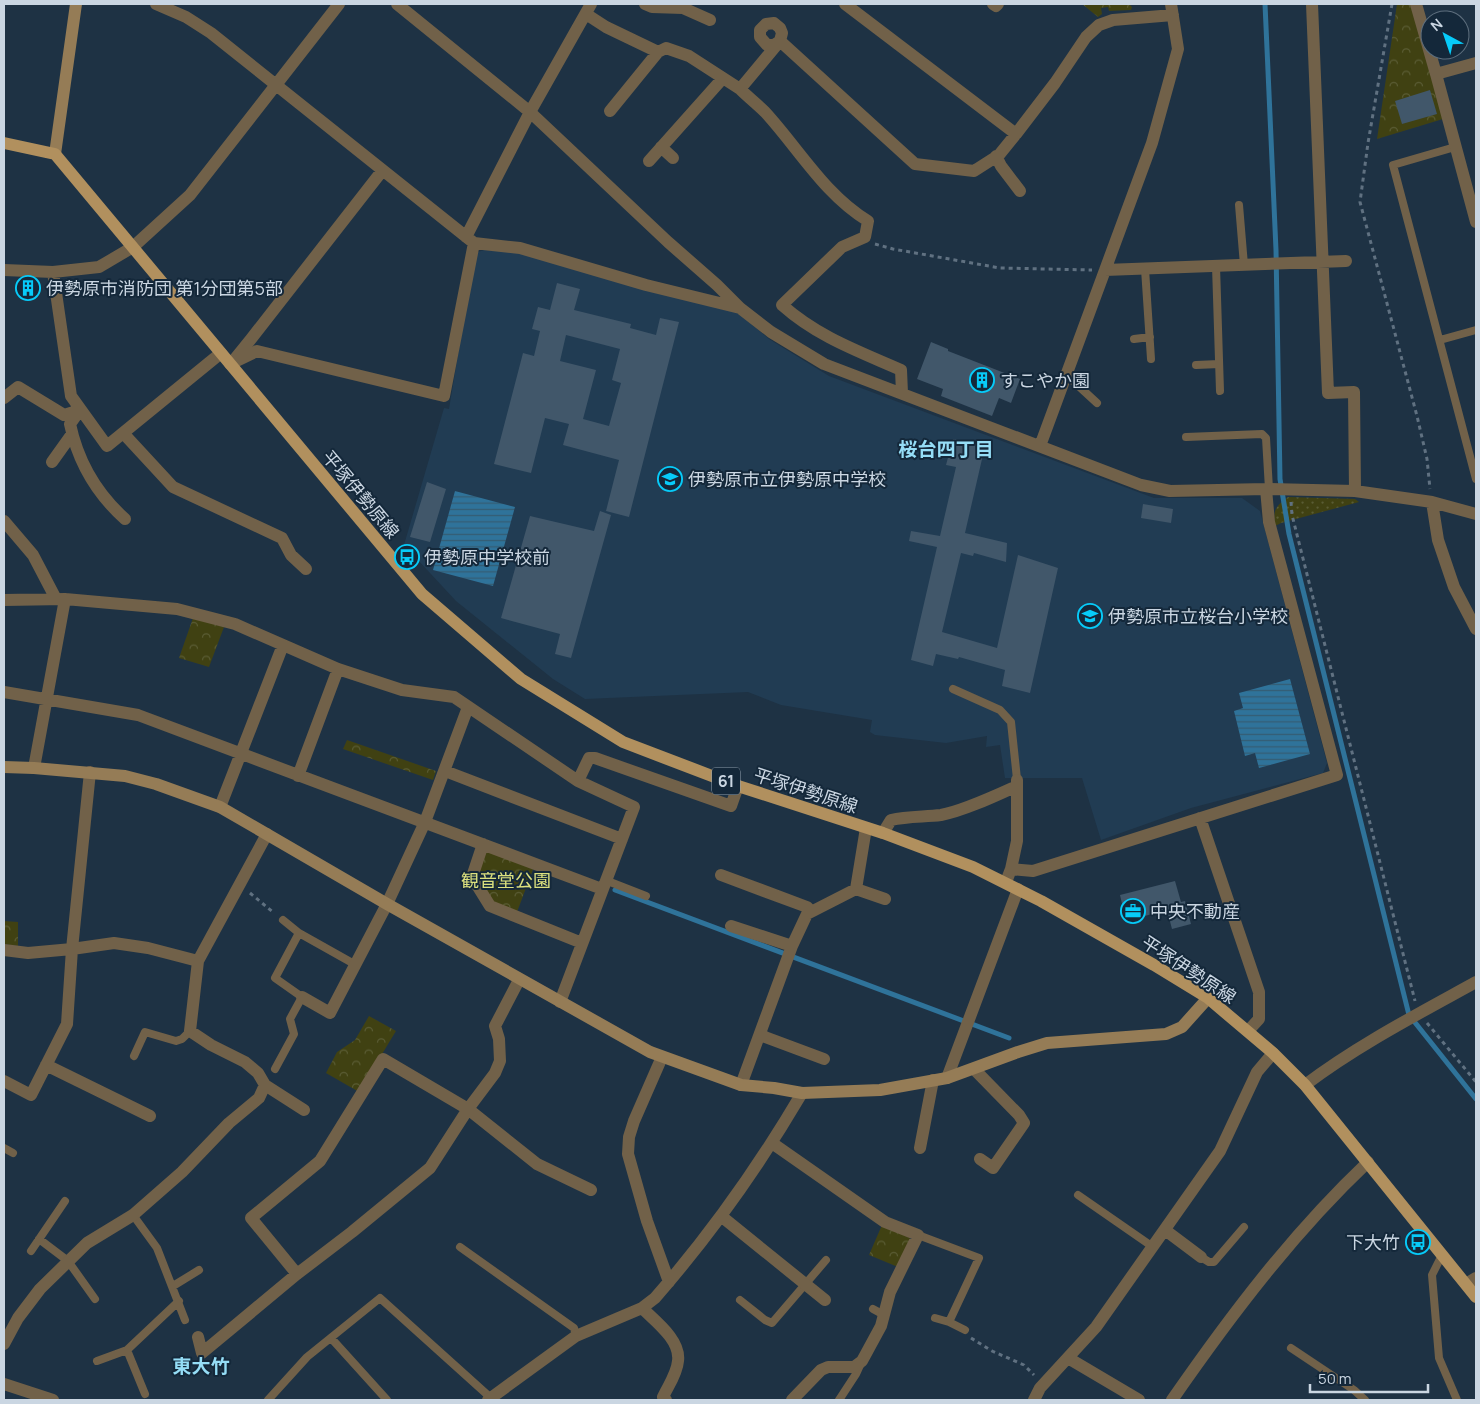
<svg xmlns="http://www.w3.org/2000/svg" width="1480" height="1404" viewBox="0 0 1480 1404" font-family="Manrope,'Noto Sans JP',sans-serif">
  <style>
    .built { fill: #213c53 }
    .grass { fill: url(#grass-dots) }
    .park { fill: url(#park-crowns) }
    .water { fill: url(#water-rules) }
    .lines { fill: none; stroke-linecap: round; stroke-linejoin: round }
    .stream { stroke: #2f739a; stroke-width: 5 }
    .building { fill: #41576a; fill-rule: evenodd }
    .path { stroke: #607181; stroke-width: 3; stroke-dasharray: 4 4; stroke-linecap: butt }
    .lane { stroke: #716149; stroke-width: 8 }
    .street { stroke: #716149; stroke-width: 12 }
    .secondary { stroke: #957c56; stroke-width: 12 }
    .primary { stroke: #b1905e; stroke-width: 12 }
    .labels { text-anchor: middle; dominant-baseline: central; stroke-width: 4; stroke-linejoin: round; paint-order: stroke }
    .shield { fill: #14283a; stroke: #93a2b0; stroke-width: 1 }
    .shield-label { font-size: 16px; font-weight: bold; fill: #cad6e2 }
    .poi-label { font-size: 18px; fill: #cad6e2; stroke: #14283a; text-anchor: start }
    .street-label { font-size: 18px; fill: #cad6e2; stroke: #14283a }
    .park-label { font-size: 18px; fill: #dce07e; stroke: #14283a }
    .neighbourhood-label { font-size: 19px; font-weight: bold; fill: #95ddf6; stroke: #14283a }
  </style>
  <defs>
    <pattern id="grass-dots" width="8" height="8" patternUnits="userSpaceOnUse" patternTransform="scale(1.25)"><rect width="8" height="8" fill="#404112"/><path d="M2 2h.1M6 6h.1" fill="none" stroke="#5a5c34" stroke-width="1.8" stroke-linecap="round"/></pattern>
    <pattern id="park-crowns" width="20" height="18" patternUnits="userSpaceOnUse" patternTransform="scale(1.25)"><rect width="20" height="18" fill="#404112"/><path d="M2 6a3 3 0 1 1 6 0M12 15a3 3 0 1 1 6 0" fill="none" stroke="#5a5c34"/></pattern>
    <pattern id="water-rules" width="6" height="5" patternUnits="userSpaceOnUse" patternTransform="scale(1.25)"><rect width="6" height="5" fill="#2f739a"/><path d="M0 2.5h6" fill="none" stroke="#355c73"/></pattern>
  </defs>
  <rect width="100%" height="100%" fill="#1e3244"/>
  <path class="built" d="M487,249L512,251L737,312L769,339L829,376L1154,498H1242L1260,511L1327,763L1323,773L1191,808L1101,840L1082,778H1005L1000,745L986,747L987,736L946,743L875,735L870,732L872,720L781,705L748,692L585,699L553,679L456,601L404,545L444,408L449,409L474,259L478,252Z"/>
  <path class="grass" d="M1288,497L1355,499L1359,502L1281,523L1275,526C1273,510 1275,507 1288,497Z"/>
  <path class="park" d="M1082,4H1129L1132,7L1131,10L1109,11L1108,7L1101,8L1102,14L1098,17Z
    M1397,4H1412L1443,119L1377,139Z
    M193,618L224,627L209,667L179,658Z
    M347,740L436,771L433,780L343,749Z
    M490,850L534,867L517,912L495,904L476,876L485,854Z
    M4,921L18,922V946L4,944Z
    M369,1016L396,1031L359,1092L326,1073L337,1052L355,1040Z
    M882,1225L910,1238L898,1267L869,1255Z"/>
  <path class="water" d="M455,491L515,507L493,586L433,570Z
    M1290,679L1310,754L1259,768L1255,753L1245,756L1234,711L1243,708L1239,693Z"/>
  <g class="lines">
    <path class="stream" d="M1265,4L1276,250L1280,479L1289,534L1409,1015L1476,1099
      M615,890L1009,1038"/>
  </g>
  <path class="building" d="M1430,90L1437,114L1402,124L1395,101Z
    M33,280L35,294L19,295L17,281Z
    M557,283L580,289L574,310L631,324L630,328L656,335L660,318L679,322L629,517L606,511L619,460L563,445L569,424L545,418L531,473L494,464L523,353L534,356L540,331L532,329L538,307L550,310ZM566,335L620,349L612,380L621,383L609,426L583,419L596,370L560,361Z
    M931,342L948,349V351L1020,379L1011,403L999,398L992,416L941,396L943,389L917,379Z
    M953,439L985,446L965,533L1007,543L1006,562L974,553L973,556L961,553L942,632L997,648L1018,555L1058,568L1030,693L1002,686L1005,670L959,657L958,659L936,654L933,666L911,660L937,547L909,541L911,531L940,536L956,467L946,465Z
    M427,482L446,489L430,542L410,537Z
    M1143,504L1173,509L1171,523L1141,518Z
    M600,511L611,515L571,658L555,654L560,634L501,618L530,516L594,531Z
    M1175,881L1181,902L1185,901L1191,924L1172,929L1167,910L1126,921L1120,895Z"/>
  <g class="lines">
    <path class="path" d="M1392,4L1368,143L1360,202L1417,416L1427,459L1430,489
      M875,244L893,249L1000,268L1092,270
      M1291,502L1292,515L1415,1001
      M250,893L274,913
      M1427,1023L1476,1082
      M971,1338L992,1351L1024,1365L1034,1375"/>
    <path class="lane" d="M1455,147L1393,165L1476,479
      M1239,205L1244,265
      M1216,266L1220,391
      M1145,269L1151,359
      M1134,339L1150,337
      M1440,340L1476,330
      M1196,365L1219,364
      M1065,377L1072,380L1097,403
      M1186,437L1262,434L1266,438L1269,489
      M953,689L1000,710L1011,722L1017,779
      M605,880L646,896
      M283,920L299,933
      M134,1056L145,1032L176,1041L182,1039L190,1031
      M275,1069L294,1034L290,1019L302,997L275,978L299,933L356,965
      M4,1148L13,1153
      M1078,1195L1153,1247
      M133,1215L157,1248L185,1320
      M918,1235L979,1258L949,1322L965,1330
      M39,1239L68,1261L95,1299
      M460,1247L574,1328L576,1336
      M31,1251L65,1201
      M1442,1255L1432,1275L1439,1358L1457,1400
      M1201,1257L1209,1262H1214L1244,1227
      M173,1286L199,1270
      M740,1300L765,1320L772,1323L826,1260
      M873,1309L884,1315
      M935,1318L949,1322
      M331,1338L387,1400
      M1291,1348L1354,1390L1365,1400
      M127,1350L145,1394
      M97,1361L127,1350L179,1301
      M268,1400L307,1357L380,1298L491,1398
      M839,1400L856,1374L861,1363"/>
    <path class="street" d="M156,4L186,17L211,33L474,243L520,248L646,285L740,308
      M397,4L530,112L668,242L717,285L740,308L771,332L824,364L1141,485L1170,491L1266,489L1355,491L1432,502L1476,514
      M645,4L652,7L683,8L710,20
      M845,4L1016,134L1055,83L1086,37L1099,25L1113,20L1173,15
      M993,4L996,6L998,4
      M1312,4L1328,393L1354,392L1355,491
      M1416,4L1436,74
      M586,14L606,27L658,52L666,48L689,56L740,89L780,41L774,45H767L760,37V30L766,24L774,23L780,28L782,33L780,41L915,164L974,171L999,155L1016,134
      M1476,63L1436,74L1476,222
      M740,89C748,97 757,104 765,112C799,149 824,194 868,221L865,237L842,247L782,305C818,337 858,351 901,370L902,393
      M610,111L658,52
      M661,147L673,158
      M996,156L1001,166L1020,191
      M649,161L723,78
      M466,237L530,112L591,4
      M4,270L53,272L99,267L133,247L190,195L339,4
      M1105,270L1346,261
      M53,272L71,396L107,446L221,353
      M234,360L251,339L382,171
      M230,364L257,351L444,396L474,243
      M4,398L18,387L64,415L80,410
      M80,410L70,424C78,462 96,493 125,519
      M124,434L173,487L282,538L291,555L306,569
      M1040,446L1152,143L1178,49L1171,4
      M52,462L72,434
      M1432,502L1438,540L1454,587L1476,629
      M4,521L33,555L56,599
      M4,600L65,599L177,609L235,624L338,669L402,690L454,697L578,781L634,807L560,1002
      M4,692L138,715L602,889
      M34,768L65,599
      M445,771L622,839
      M298,776L338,669
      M578,781L589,758H595L731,806L738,786
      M220,807L283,645
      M1200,818L1259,992V1019L1248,1031
      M883,833L891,820C907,816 924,817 941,815C963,811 995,796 1017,786
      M483,844L472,877L490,906L582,943
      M1011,869L1017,841V780
      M721,875L807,907L811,911
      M1006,882L1011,869L1033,871L1337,775L1269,522L1266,489
      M856,889L885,899
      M731,926L792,946
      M4,950L28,953L72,949L114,943L148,948L198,961L267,834
      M198,961L190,1031L211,1045L245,1062L258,1073L265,1085L304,1110
      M302,997L330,1013L387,904L425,822L468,707
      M760,1033L765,1037L824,1059
      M662,1057L634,1121L629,1137L628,1154L647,1221L669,1282
      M46,1065L150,1116
      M974,1069L1019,1115L1024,1123L993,1168L980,1159
      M947,1078L1018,889
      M4,1081L31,1095L67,1024L72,949L90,772
      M741,1085L792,946L807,914L856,889L866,828
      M1305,1085C1358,1045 1418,1014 1476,982
      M772,1143L885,1222L918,1235L890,1292L881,1326L862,1361L854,1367H828L821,1370L792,1400
      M920,1148L933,1080
      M721,1216L825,1300
      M1165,1230L1201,1257
      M297,1274L251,1218L320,1161L383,1059L468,1109L537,1164L591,1190
      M1466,1284L1476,1278
      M642,1308C655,1321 681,1340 678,1361C677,1374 668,1386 663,1397L666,1400
      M198,1337L202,1353L297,1274L352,1232L430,1168L468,1109L495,1073L500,1061L499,1039L495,1026L519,980
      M4,1344L18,1318L40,1289L87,1243L133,1215L182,1172L229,1123L259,1098L265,1085
      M1068,1358L1139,1400
      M4,1384L53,1400
      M488,1400L576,1336L642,1308L655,1298C710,1235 759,1166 802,1093
      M1034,1400L1040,1388L1096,1327L1220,1151L1257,1072L1273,1053
      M1172,1400C1231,1315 1293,1233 1368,1162"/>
    <path class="secondary" d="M55,154L76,4
      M4,767L34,768L125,776L156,784L220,807L387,904L650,1052L741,1085L774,1088L802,1093L880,1090L947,1078L1018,1052L1047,1043L1166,1034L1182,1027L1208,998"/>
    <path class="primary" d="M4,143L55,154L422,594L521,679L623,742L738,786L883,833L973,867L1041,901L1154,965L1208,998L1273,1053L1305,1085L1476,1297"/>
  </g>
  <defs>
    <symbol id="building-ring" viewBox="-11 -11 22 22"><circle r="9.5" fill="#14283a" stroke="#07cbf9" stroke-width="1.5"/><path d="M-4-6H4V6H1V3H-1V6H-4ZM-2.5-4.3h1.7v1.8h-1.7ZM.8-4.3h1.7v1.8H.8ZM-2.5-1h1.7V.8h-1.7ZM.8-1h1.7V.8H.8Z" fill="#07cbf9"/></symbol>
    <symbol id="school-ring" viewBox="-11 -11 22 22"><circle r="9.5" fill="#14283a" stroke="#07cbf9" stroke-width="1.5"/><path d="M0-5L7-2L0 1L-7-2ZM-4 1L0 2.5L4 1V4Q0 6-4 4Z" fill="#07cbf9"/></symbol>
    <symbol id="bus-ring" viewBox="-11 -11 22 22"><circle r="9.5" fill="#14283a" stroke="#07cbf9" stroke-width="1.5"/><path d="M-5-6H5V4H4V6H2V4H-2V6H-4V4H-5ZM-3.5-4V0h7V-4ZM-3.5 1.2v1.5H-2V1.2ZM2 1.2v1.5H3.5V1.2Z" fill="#07cbf9"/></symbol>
    <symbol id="office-ring" viewBox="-11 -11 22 22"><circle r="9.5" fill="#14283a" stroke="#07cbf9" stroke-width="1.5"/><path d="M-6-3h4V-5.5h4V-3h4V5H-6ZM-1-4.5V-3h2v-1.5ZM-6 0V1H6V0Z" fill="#07cbf9"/></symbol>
  </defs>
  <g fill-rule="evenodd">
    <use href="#building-ring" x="14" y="274" width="28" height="28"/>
    <use href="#building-ring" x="968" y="366" width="28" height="28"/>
    <use href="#school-ring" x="656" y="465" width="28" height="28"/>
    <use href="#bus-ring" x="393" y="543" width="28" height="28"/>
    <use href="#school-ring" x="1076" y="602" width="28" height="28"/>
    <use href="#office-ring" x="1119" y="897" width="28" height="28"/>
    <use href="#bus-ring" x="1404" y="1228" width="28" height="28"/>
  </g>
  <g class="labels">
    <rect class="shield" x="712" y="767.5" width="28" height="27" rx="4"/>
    <g class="shield-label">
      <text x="726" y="781">61</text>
    </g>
    <g class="poi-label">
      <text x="46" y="288">伊勢原市消防団 第1分団第5部</text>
      <text x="1000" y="380">すこやか園</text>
      <text x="688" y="479">伊勢原市立伊勢原中学校</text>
      <text x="424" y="557">伊勢原中学校前</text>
      <text x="1108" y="616">伊勢原市立桜台小学校</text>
      <text x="1150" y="911">中央不動産</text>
      <text x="1400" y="1242" text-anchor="end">下大竹</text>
    </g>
    <g class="street-label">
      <text transform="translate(361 494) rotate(50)">平塚伊勢原線</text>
      <text transform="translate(806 790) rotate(18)">平塚伊勢原線</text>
      <text transform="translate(1189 969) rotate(33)">平塚伊勢原線</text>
    </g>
    <g class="park-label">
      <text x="506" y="880">観音堂公園</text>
    </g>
    <g class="neighbourhood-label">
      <text x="946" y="449">桜台四丁目</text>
      <text x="201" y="1366">東大竹</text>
    </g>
  </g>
  <rect width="1480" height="1404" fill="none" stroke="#cad6e2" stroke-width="10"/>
  <g transform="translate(1445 35) rotate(320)"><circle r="24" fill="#14283a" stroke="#5d6e7d"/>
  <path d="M0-4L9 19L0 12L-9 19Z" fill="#07cbf9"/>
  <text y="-8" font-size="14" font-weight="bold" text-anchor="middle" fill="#cad6e2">N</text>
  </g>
  <path d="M1310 1384v8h118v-8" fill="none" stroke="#cad6e2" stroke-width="2.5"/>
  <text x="1318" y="1384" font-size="15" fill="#cad6e2" stroke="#14283a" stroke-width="4" paint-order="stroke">50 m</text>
</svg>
